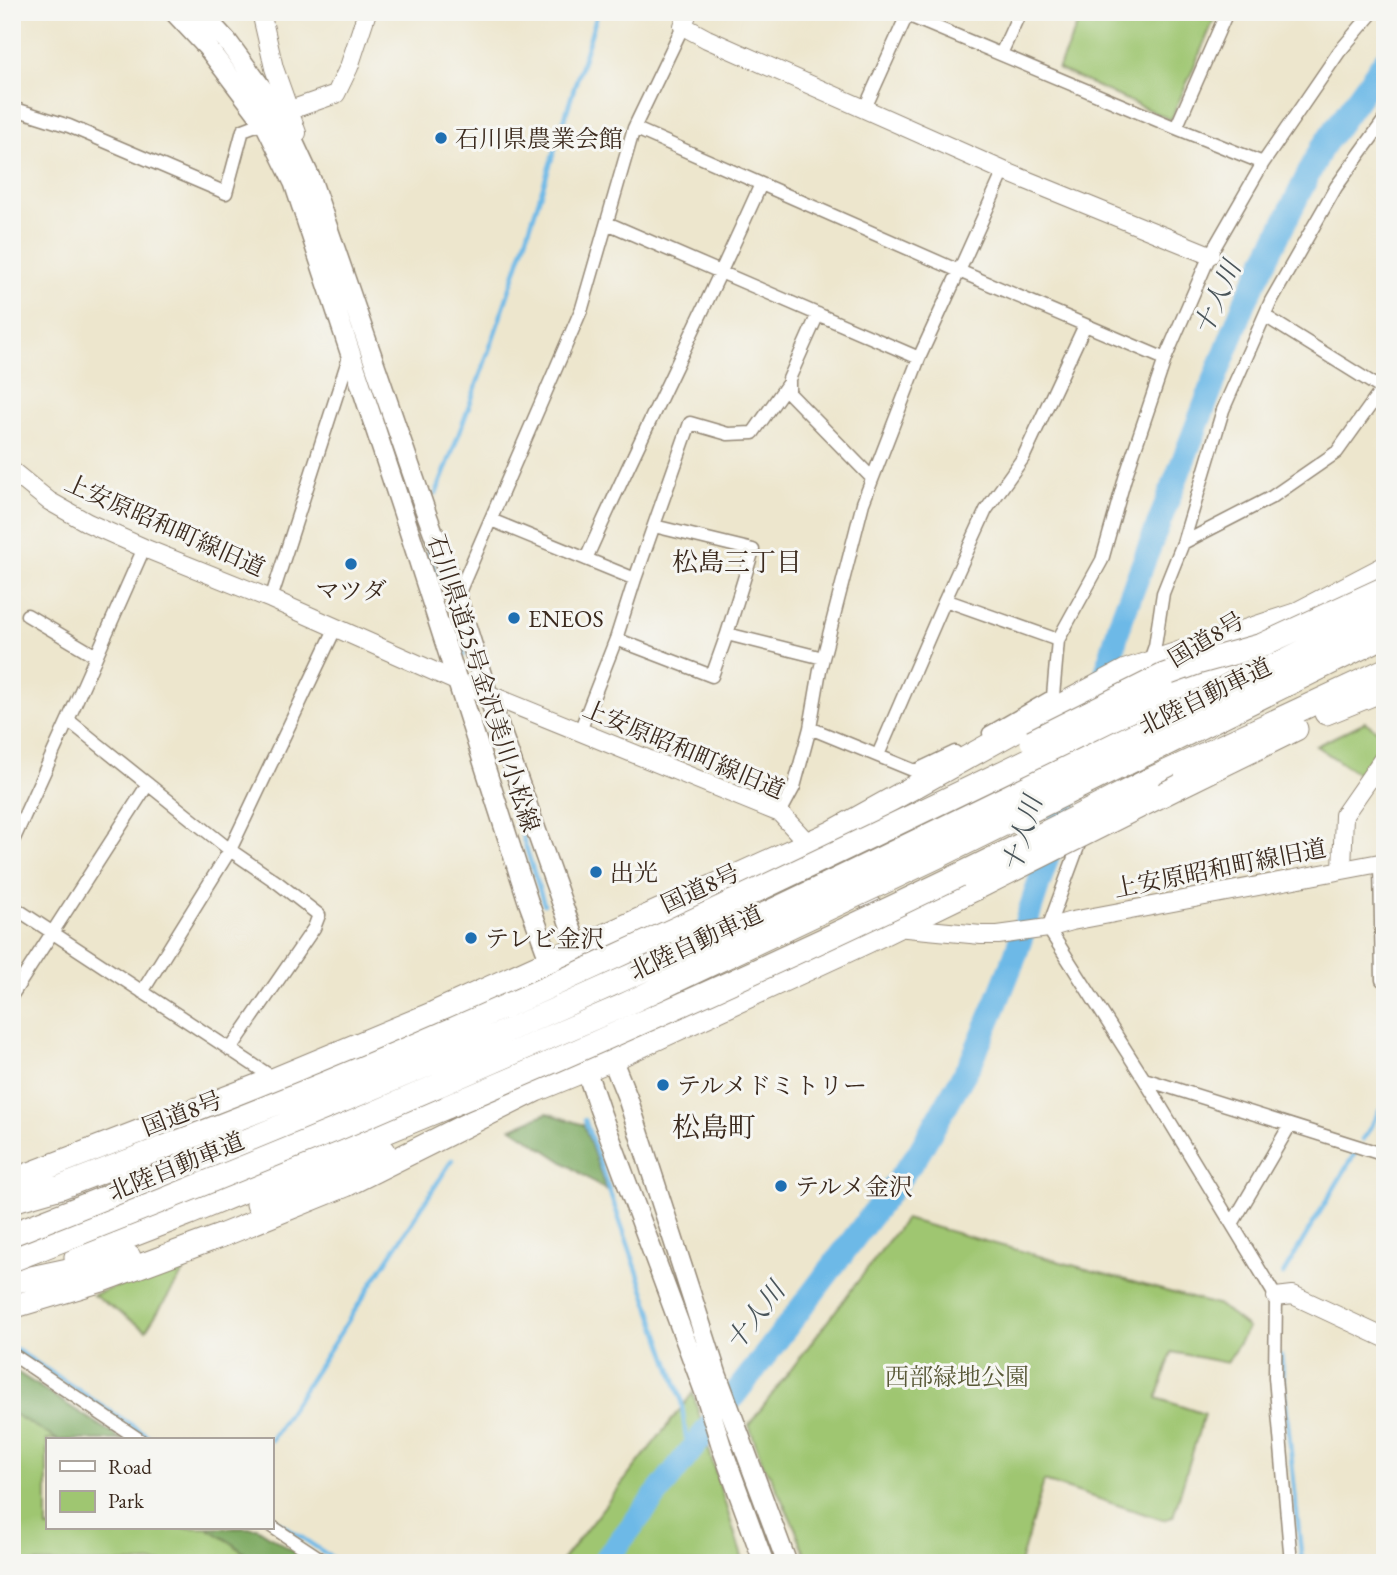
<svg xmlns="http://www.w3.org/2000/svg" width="1397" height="1575" viewBox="0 0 1397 1575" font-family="'EB Garamond','Noto Serif JP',serif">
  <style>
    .green { fill: #9fc671; stroke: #6d7848; stroke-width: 2 }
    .forest { fill: #7fab63; stroke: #5d6a40; stroke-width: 2 }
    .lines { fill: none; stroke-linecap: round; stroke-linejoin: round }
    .stream { stroke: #6db9e7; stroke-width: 4.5 }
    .river { stroke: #6db9e7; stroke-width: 24 }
    .street-casing { stroke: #948876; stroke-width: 15 }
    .secondary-casing { stroke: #948876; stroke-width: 20 }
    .primary-casing { stroke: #948876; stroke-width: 22 }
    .highway-casing { stroke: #948876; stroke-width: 25 }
    .street { stroke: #fff; stroke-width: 12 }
    .secondary { stroke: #fff; stroke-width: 18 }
    .primary { stroke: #fff; stroke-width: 19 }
    .highway { stroke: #fff; stroke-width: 23 }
    .highway-bridge-casing { stroke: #948876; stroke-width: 25; stroke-linecap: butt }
    .highway-bridge { stroke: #fff; stroke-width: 23 }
    .poi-dot { fill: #1f6fb2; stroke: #f6f6f2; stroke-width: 2.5 }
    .labels { text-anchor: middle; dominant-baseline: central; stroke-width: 6; stroke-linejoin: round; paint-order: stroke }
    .poi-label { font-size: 24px; fill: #3b2a1e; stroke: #f6f6f2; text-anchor: start }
    .street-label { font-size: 24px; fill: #3b2a1e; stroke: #f6f6f2 }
    .park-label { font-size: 24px; fill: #595937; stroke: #f6f6f2 }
    .water-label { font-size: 26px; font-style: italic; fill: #4a555a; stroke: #f6f6f2 }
    .neighbourhood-label { font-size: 26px; fill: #3b2a1e; stroke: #f6f6f2 }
    .quarter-label { font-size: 28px; fill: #3b2a1e; stroke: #f6f6f2 }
  </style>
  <rect width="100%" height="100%" fill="#f6f6f2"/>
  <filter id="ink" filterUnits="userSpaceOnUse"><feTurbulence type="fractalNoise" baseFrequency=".0143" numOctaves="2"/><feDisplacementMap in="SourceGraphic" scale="14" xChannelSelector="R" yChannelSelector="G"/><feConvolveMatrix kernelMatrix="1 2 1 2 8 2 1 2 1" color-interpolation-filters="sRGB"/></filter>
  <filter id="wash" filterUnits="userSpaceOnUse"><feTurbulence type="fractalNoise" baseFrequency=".00686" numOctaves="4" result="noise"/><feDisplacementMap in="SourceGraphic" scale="28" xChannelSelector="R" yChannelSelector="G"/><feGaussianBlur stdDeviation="1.57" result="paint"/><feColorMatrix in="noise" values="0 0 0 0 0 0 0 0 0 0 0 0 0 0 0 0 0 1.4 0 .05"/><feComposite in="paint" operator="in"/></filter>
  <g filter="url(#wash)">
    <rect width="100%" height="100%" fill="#ede6cd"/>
    <path class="green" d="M1083,12L1217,13L1171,120L1058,69Z
      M1365,722L1385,736L1360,775L1316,746Z
      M905,1219L1220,1306L1248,1328L1227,1363L1172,1352L1157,1398L1204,1414L1173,1517L1163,1520L1044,1481L1020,1563H808L796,1530L772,1479L763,1464L749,1425Z
      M192,1259L146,1330L93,1295Z
      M12,1369L122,1440H47V1528H256L310,1563H12Z
      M693,1393L718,1481L744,1563H560Z"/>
    <path class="forest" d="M547,1113L584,1125L606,1190L512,1128Z
      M12,1369L122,1440H58L12,1413Z
      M207,1528H257L311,1563H256L232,1543Z"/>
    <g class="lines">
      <path class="stream" d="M436,494C498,336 547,174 598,12
        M425,541L438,580
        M452,619L464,655
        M489,731L544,904
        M585,1120L681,1398L688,1453
        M1363,1140L1385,1101
        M1283,1274L1355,1153
        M12,1347L154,1440
        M1281,1355L1302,1563
        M271,1440L452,1160
        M271,1517L340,1563"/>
      <path class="river" d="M1098,701L1121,620L1245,302L1321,149L1385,60
        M603,1563L760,1362L918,1154L972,1060L995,1006L1015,956L1074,776"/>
    </g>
  </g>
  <g filter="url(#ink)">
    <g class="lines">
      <defs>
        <path id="street" d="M1227,12L1176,128L1263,163
          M907,15L1176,128
          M683,26L634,128L959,271L919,358L863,503L820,670L810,728L794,787L780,813
          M1001,54L1020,12
          M12,108L69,126L226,193L243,130L264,122
          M865,108L907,15L901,13
          M1004,171L959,271L1165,359
          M607,223L919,358
          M818,314L789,379V393L872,478
          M1265,316L1382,389L1385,396
          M491,520L635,579L616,639L712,676L727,634L823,658
          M654,526L753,550L727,634
          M1183,543L1272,497L1337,452L1385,385
          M586,559C642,433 705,310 761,184
          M635,579L690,423L728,434L753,433L789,382
          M457,597L582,308L634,128
          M271,599L350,354
          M27,615L96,656
          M1058,640L945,600L986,510L1023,458L1085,325
          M1149,663L1155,646L1163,593L1183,543L1223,410L1271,301L1336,187L1385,119
          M68,720L230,850L278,883L319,915L314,928L230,1050
          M810,728L915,771L955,752
          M580,731L616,639
          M989,733L1053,696L1058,640L1102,560L1125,478L1165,359L1210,255L1263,163L1339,52L1373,12
          M878,755L945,600
          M1082,836L1048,928L1144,1079L1276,1297L1275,1377L1291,1563
          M12,843L68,720L144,548
          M1380,863L1382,980H1385
          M12,906L275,1079
          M142,992L230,850L336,627
          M12,995L148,784
          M1144,1079L1385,1155
          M1232,1224L1290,1125
          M12,1354L140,1440
          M271,1526L327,1563"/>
        <path id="secondary" d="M261,12L274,68L297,133
          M688,12L683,26L707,39L1004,171L1210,255
          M279,114L336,94L349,67L367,12
          M12,471L49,501L88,523L144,548L271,599L458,682L780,813L816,852
          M1342,870L1344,815L1385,756
          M852,886L896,927L981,935H998L1048,928L1072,921L1385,862
          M1276,1297L1293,1295L1385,1338"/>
        <path id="primary" d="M174,12L207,47L264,122L294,183L403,512L528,901L550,961L570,1020
          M200,12L227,41L280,113L312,182L424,507L457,597L488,695L578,948L612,1059L628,1099L717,1375L787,1563
          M581,1055L599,1108L705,1393L722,1448L764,1563"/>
        <path id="highway" d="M1283,623L1295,615L1385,568
          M1166,693L1231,657
          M1326,713L1385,689
          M1147,781L1385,670
          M1180,786L1296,729
          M12,1181L275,1079L434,1013L831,833L1058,707L1126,671L1295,615
          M12,1201L61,1187L162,1148
          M258,1204L384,1151
          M76,1257L190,1213L449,1106
          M12,1282L129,1257
          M12,1307L102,1280L223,1235L346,1185L536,1090L612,1059L866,942L975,889"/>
      </defs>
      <use href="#street" class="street-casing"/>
      <use href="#secondary" class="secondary-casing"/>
      <use href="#primary" class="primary-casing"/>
      <use href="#highway" class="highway-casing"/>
      <use href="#street" class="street"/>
      <use href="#secondary" class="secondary"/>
      <use href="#primary" class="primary"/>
      <use href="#highway" class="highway"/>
      <defs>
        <path id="highway-bridge" d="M1032,741L1164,675L1197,663L1262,645L1385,588
          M975,889L1180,786
          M449,1106C685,1006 919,899 1147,781
          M162,1148C506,1018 836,853 1166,693
          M12,1234C269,1134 523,1028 772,911C978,813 1181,711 1385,611
          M12,1260L161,1201L335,1130L622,1006L941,855L1385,636"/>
      </defs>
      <use href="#highway-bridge" class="highway-bridge-casing"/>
      <use href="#highway-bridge" class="highway-bridge"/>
    </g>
  </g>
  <g class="poi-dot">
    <circle cx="441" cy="138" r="7"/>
    <circle cx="351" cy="564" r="7"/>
    <circle cx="514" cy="618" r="7"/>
    <circle cx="596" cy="872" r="7"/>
    <circle cx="471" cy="938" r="7"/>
    <circle cx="663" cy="1085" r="7"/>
    <circle cx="781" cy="1186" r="7"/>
  </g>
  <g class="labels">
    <g class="poi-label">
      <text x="455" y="138">石川県農業会館</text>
      <text x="351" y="590" text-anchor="middle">マツダ</text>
      <text x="528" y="618">ENEOS</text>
      <text x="610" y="872">出光</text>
      <text x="485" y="938">テレビ金沢</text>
      <text x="677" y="1085">テルメドミトリー</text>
      <text x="795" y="1186">テルメ金沢</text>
    </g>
    <g class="street-label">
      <text transform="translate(165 525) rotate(24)">上安原昭和町線旧道</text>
      <text transform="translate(1206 639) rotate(-31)">国道8号</text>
      <text transform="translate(484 683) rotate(72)">石川県道25号金沢美川小松線</text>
      <text transform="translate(1205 696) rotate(-26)">北陸自動車道</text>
      <text transform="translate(684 749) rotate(23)">上安原昭和町線旧道</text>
      <text transform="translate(1220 868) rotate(-11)">上安原昭和町線旧道</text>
      <text transform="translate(700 888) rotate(-25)">国道8号</text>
      <text transform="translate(696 942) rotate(-25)">北陸自動車道</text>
      <text transform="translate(182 1113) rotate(-21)">国道8号</text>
      <text transform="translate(176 1166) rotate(-22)">北陸自動車道</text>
    </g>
    <g class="park-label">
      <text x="957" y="1376">西部緑地公園</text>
    </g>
    <g class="water-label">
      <text transform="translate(1217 298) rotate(-66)">十人川</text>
      <text transform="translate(1022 834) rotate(-73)">十人川</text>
      <text transform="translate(755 1316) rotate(-52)">十人川</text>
    </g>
    <g class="neighbourhood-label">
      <text x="737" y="562">松島三丁目</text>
    </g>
    <g class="quarter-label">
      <text x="714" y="1127">松島町</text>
    </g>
  </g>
  <rect width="1397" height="1575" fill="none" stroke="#f6f6f2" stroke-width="42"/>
  <rect x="46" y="1438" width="228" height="91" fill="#f6f6f2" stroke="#aba49d" stroke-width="2"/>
  <rect x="60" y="1461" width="35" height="10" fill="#ffffff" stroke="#aba49d" stroke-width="2"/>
  <text x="108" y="1474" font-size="21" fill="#3b2a1e">Road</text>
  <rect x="60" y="1491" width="35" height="21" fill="#9fc671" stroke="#aba49d" stroke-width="2"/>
  <text x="108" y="1508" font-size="21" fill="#3b2a1e">Park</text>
</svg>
